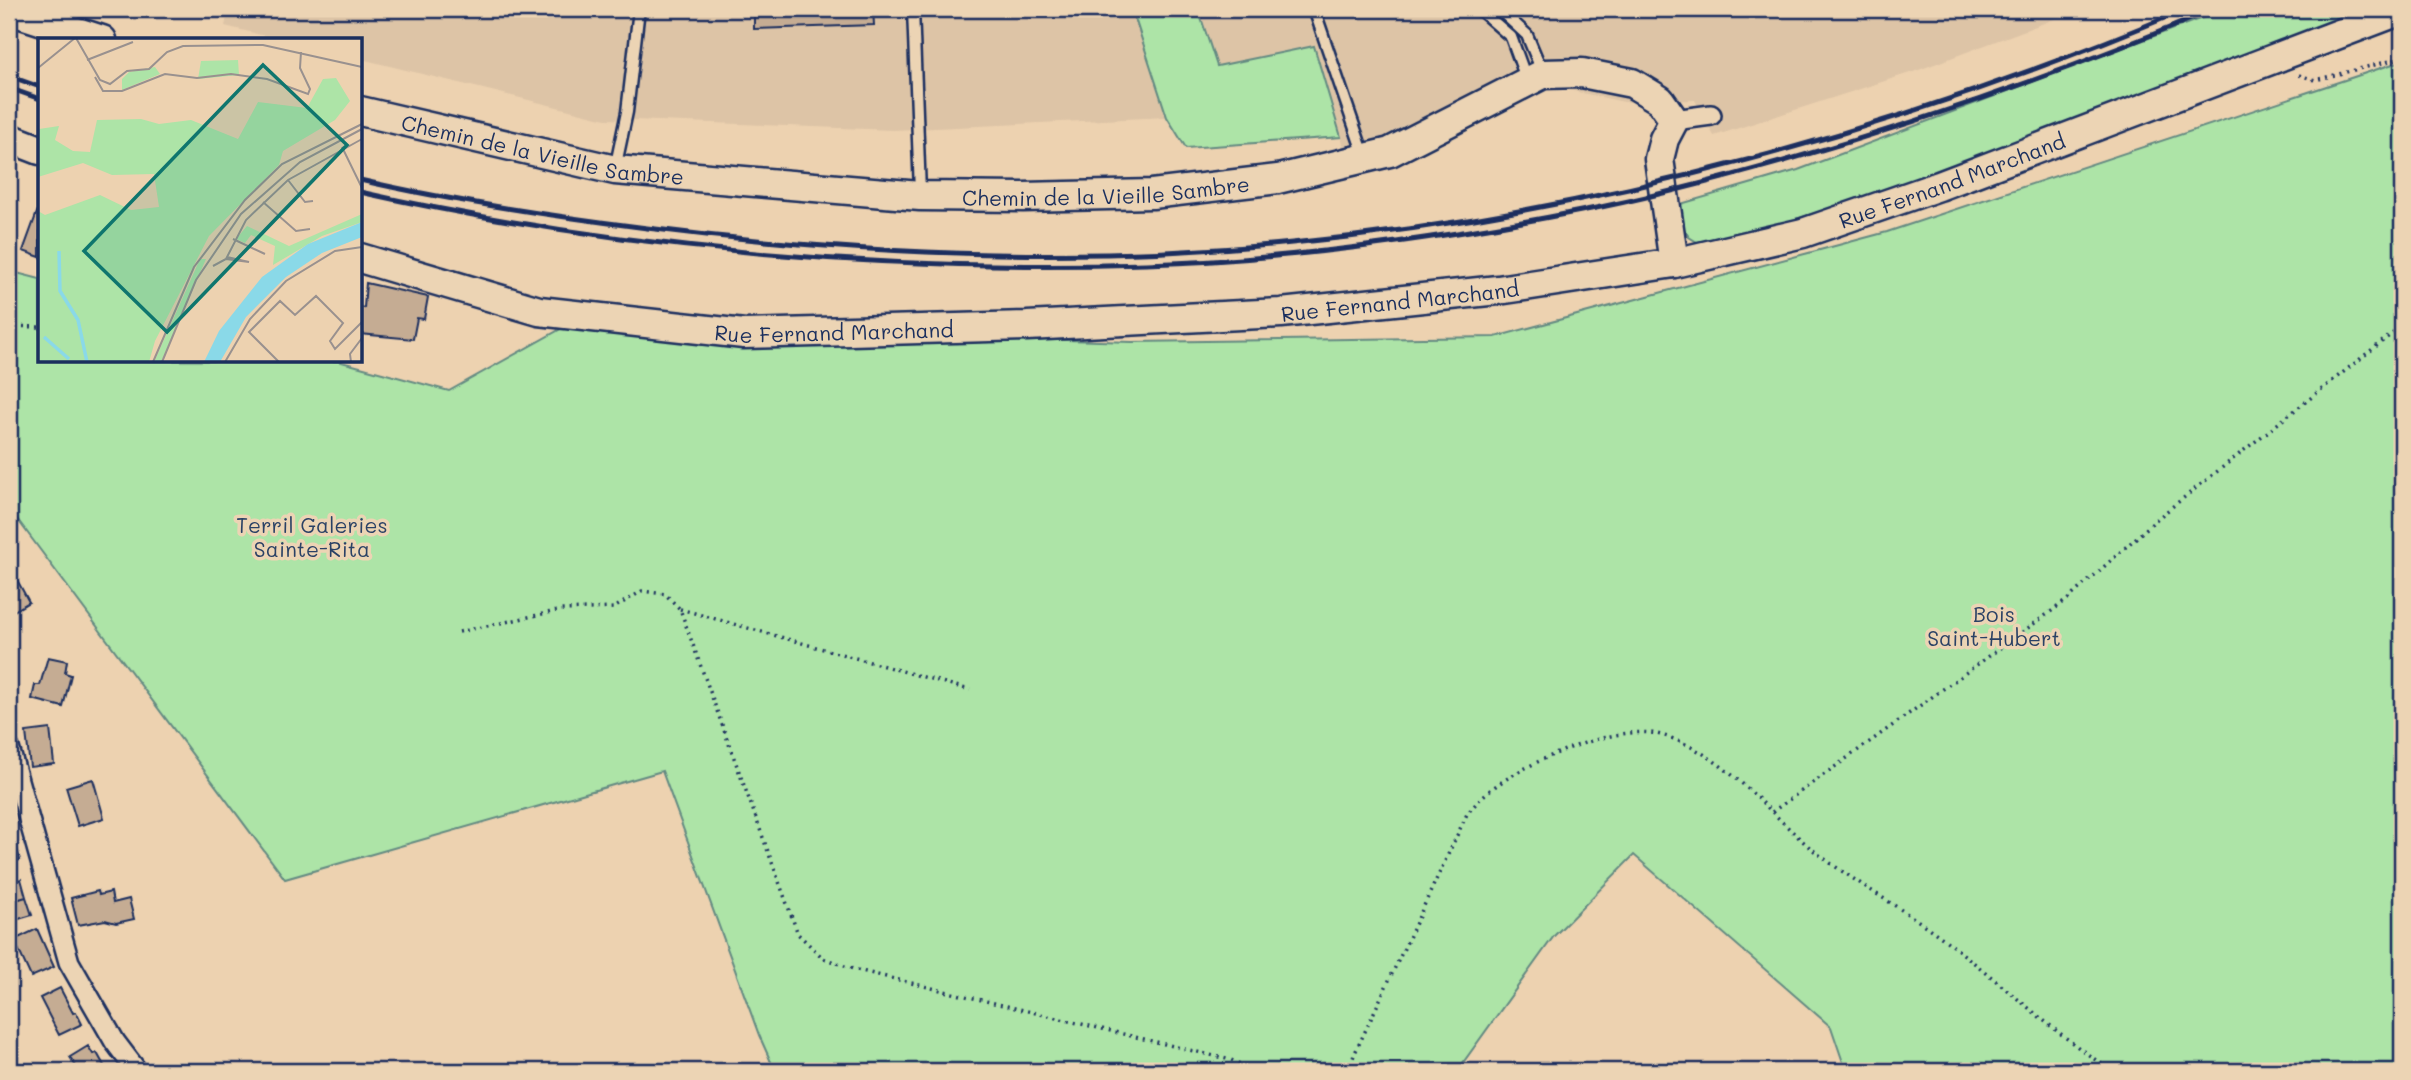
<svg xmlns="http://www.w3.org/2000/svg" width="2411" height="1080" viewBox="0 0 2411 1080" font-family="Mali,sans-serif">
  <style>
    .built { fill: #ddc4a6 }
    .green { fill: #ade4a7; stroke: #648a82; stroke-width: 2 }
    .building { fill: #c5ac93; stroke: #1b2f5e; stroke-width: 2 }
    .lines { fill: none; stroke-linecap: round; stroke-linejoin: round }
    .lane-casing { stroke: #1b2f5e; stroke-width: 15 }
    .street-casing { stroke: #1b2f5e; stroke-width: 24 }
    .secondary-casing { stroke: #1b2f5e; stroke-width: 33 }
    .path { stroke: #1b2f5e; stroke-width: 3.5; stroke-dasharray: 2 5; stroke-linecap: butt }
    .lane { stroke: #ecd4b4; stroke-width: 10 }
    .street { stroke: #ecd4b4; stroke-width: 19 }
    .secondary { stroke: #ecd4b4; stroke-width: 28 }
    .rail { stroke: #1b2f5e; stroke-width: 5 }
    .labels { text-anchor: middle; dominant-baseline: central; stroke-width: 7; stroke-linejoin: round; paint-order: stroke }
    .street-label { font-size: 21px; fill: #1b2f5e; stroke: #ecd4b4 }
    .park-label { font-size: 21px; fill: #2a4165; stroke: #ecd4b4 }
    .inset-river { fill: none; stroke: #8ad9e8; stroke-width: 3.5 }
    .inset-road { fill: none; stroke: #99918f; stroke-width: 2 }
    .view { fill: #0f766e; fill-opacity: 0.15; stroke: #0f766e; stroke-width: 3.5 }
    .inset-edge { fill: none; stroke: #1b2f5e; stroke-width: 3.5 }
  </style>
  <rect width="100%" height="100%" fill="#edd2b0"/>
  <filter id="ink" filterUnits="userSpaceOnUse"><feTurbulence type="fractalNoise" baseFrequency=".0143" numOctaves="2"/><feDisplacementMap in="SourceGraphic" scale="14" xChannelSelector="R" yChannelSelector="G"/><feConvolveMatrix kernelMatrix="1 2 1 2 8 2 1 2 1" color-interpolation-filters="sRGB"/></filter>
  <g filter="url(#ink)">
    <path class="built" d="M229,9H1132L1167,117L893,130L606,119L361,59L360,40H282L225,26Z
      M1198,9H2081L1916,71L1714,136L1695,100L1624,102L1550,86L1346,154L1315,46L1217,66Z"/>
    <path class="green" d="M1132,9H1198L1217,66L1314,46L1341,137L1186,148L1167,117Z
      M2226,9H2379L1987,160L1705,247L1689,237L1670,207L1798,170Z
      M2402,61V1071H1846L1831,1027L1634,855L1554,936L1457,1071H775L759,1035L662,771L285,879L9,508V271L40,279V360L338,361L449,391L568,325L1132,342L1495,337L1887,232Z"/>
    <path class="building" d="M754,9H873L874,25L754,29Z
      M40,204V257L23,251Z
      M366,283L428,297L424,319L417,318L413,339L360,334V307L364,308Z
      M10,567L29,602L9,614V568Z
      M48,657L67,661L65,673L71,675L63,707L32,699L35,685H40Z
      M50,729L54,764L30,767L26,732Z
      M93,779L104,818L78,826L66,787Z
      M11,827L20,860L9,863V828Z
      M21,879L26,897L9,902V883Z
      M98,891L99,895L111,892L113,903L129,899L134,919L116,923L105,920L78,925L71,898Z
      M26,897L32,915L9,922V902Z
      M37,929L54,967L31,977L14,940Z
      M60,988L73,1013L76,1012L82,1024L59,1035L40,998Z
      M88,1046L93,1054L97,1053L107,1071H79L70,1057Z"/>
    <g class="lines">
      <defs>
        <path id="lane" d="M913,9L920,192
          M1314,9L1364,155
          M1479,9L1511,37L1527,81
          M1499,9L1527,35L1542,71
          M615,169L627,112L639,9"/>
        <path id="street" d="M1674,120L1711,115
          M9,748L69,962L115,1042L137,1071"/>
        <g id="secondary">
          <path d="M9,10L102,40"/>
          <path id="s1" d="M360,111L615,170L920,196L1023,197L1152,194L1278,179L1390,152L1543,74L1582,73L1632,83L1660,100L1674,120L1664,139L1659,159L1674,263"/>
          <path d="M9,138L40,150"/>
          <path id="s2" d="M360,258L539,311L744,334L1027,326L1281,313L1498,290L1674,263L1803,233L1939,186L2402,10"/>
        </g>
      </defs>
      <use href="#lane" class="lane-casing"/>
      <use href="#street" class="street-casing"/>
      <use href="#secondary" class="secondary-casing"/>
      <path class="path" d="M2299,75L2315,80L2402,58
        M9,326L40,327
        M680,609L970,690
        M459,632L561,610L614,608L642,591L665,594L680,609L798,934L823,958L853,969L1231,1060L1256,1071
        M1772,812L2067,600L2158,518L2402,326
        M1349,1071L1354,1055L1467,814C1474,806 1481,797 1489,791C1524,763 1613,724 1657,734C1721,749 1765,810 1813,850C1859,886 1912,913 1958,950C2009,990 2057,1035 2112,1071"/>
      <use href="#lane" class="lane"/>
      <use href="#street" class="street"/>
      <use href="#secondary" class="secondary"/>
      <path class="rail" d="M9,76L40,87
        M9,88L40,99
        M360,180C455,202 551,216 647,228C861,255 1077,264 1292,243C1599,213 1903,129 2186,9
        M360,192C614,249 886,272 1146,264C1292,260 1438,239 1581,211C1649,198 1717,180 1784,161C1931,119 2075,68 2215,9"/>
    </g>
  </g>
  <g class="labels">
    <g class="street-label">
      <text stroke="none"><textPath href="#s1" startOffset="187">Chemin de la Vieille Sambre</textPath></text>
      <text stroke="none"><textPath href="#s2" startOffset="1617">Rue Fernand Marchand</textPath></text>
      <text stroke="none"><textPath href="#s1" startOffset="754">Chemin de la Vieille Sambre</textPath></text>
      <text stroke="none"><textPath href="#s2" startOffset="1050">Rue Fernand Marchand</textPath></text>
      <text stroke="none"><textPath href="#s2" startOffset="483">Rue Fernand Marchand</textPath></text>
    </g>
    <g class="park-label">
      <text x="312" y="524">Terril Galeries<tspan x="312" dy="24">Sainte-Rita</tspan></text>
      <text x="1994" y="613">Bois<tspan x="1994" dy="24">Saint-Hubert</tspan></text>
    </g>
  </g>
  <g transform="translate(38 38)">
    <rect width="324" height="324" fill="#edd2b0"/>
    <path d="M200,22L201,37L160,41L163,23ZM117,29L122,36L84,52V41L91,34ZM298,40L312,63L297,82L245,113L241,127L171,198L117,303L111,324H0V173L7,177L62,157L93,172L121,169L116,136L74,137L45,125L0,139L1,91L21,88L17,102L35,113L52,114L59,82L103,81L121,86L153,82L200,101L220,64L269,70L285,41ZM324,176V184L284,198L235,227L237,208L213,197L207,205L198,201L209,188L251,208ZM162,221H168L123,324H116Z" fill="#ade4a7"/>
    <path d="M324,184V199L284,215L248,239L208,279L182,324H166L181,293L224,239L270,206Z" fill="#8ad9e8"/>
    <path class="inset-river" d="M21,213L22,253L40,282L49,324M6,299L31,321"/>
    <path class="inset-road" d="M38,0L62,42L72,46L89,33L111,31L129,14L145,8L225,7L324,29M49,22L95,4M0,30L37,0M57,39L65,53H84L127,36L159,40L193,36L229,41L270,56L272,51L262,30L263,14M304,109L324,150M250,142L267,164L275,163M225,164L258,193L272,191M195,201L227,216M188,221L211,224L189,219M175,228L188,221L208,182L250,142L324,101M115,324L156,229L207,162L244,126L324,86M124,324L158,242L203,176L262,124L324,91M187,324L212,281L248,243L297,213L324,209M241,324L211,294L242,263L257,277L278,258L305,285L292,303L297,311L324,284M313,324L312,316L324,300"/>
    <path class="view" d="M225,27L309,107L129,294L46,213Z"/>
    <rect width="324" height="324" class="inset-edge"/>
  </g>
  <rect width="2411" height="1080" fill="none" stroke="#ecd4b4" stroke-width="35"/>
  <rect x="18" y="18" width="2376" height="1045" fill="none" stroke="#1b2f5e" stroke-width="2.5" filter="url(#ink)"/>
</svg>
